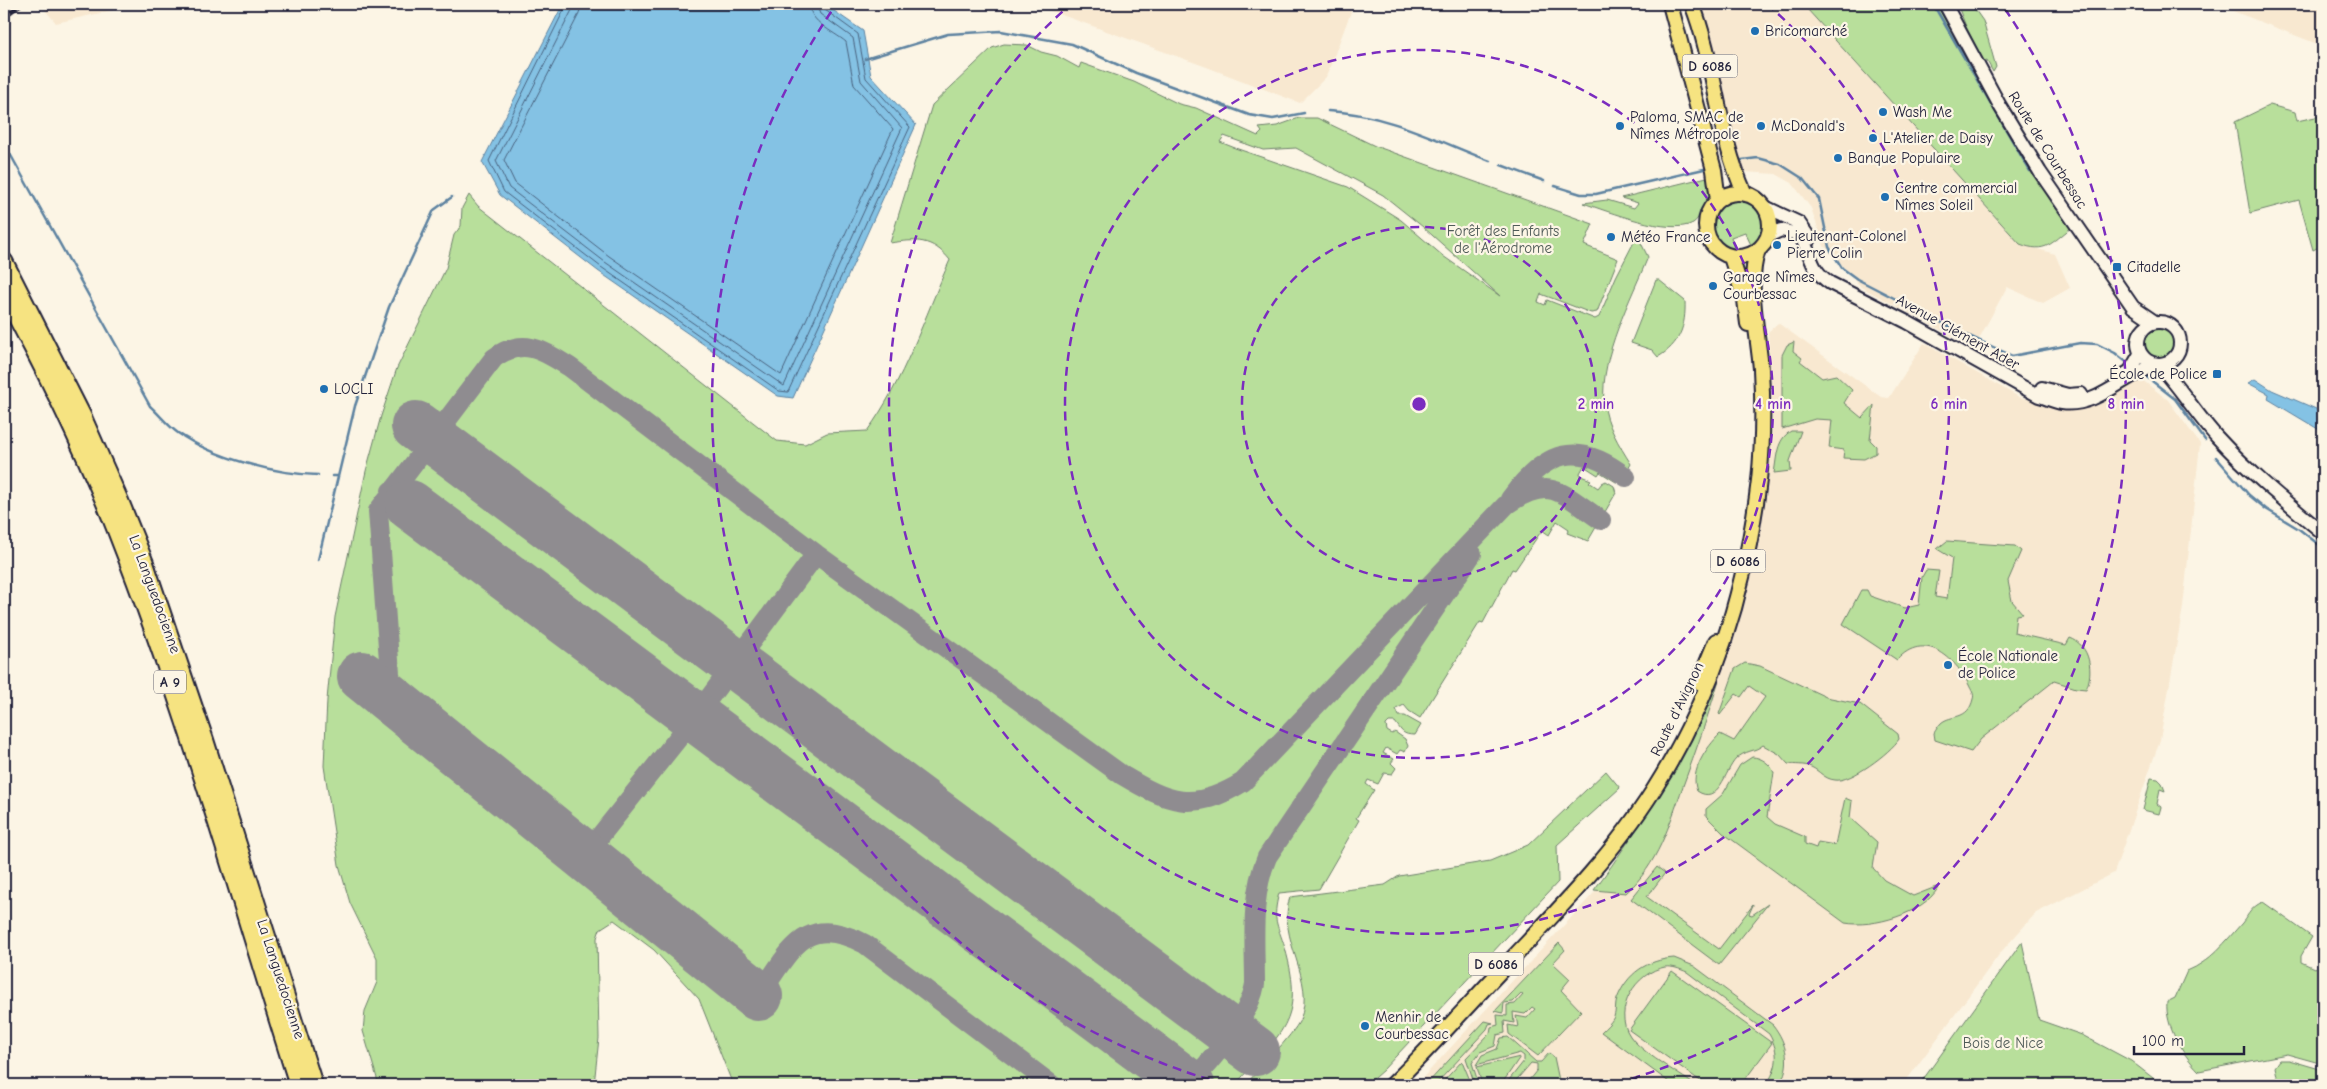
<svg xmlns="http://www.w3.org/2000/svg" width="2327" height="1089" viewBox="0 0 2327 1089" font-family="'Comic Neue',sans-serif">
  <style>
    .built { fill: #f8e8d0 }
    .green { fill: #b8df9b; stroke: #6d806b; fill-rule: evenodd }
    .water { fill: #84c2e4; stroke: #5d82a0 }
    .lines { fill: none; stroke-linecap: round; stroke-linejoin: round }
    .shore { stroke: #49627f; stroke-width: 1 }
    .stream { stroke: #5d82a0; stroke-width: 2.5 }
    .taxiway { stroke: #8f8c90; stroke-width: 20 }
    .runway { stroke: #8f8c90; stroke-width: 50 }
    .secondary-casing { stroke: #22223b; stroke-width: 16 }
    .primary-casing { stroke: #22223b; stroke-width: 18 }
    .highway-casing { stroke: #22223b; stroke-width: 20 }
    .secondary { stroke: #fcf5e5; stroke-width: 12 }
    .primary { stroke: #f6e381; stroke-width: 14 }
    .highway { stroke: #f6e381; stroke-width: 16 }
    .rail-casing { stroke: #22223b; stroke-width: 4.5 }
    .rail { stroke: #fcf5e5; stroke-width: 2.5; stroke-dasharray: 8; stroke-linecap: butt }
    .ring { fill: none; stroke: #7b2cbf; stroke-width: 2.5; stroke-dasharray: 9 6 }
    .poi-dot { fill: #1f6fb2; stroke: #fcf5e5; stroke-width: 2 }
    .labels { text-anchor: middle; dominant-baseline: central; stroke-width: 4.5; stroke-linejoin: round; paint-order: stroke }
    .shield { fill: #fcf5e5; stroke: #63616e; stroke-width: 1 }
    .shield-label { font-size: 14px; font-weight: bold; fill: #22223b }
    .poi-label { font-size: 15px; fill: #22223b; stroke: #fcf5e5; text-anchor: start }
    .street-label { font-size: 15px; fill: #22223b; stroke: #fcf5e5 }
    .park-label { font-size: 15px; fill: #4f5b58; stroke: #fcf5e5 }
    .centre { fill: #7b2cbf; stroke: #fcf5e5; stroke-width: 2.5 }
    .ring-label { font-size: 15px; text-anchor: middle; font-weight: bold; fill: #7b2cbf; stroke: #fcf5e5; stroke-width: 4.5; stroke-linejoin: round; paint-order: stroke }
  </style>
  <rect width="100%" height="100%" fill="#fcf5e5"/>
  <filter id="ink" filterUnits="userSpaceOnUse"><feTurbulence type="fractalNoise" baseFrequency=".02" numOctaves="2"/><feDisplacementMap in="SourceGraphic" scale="10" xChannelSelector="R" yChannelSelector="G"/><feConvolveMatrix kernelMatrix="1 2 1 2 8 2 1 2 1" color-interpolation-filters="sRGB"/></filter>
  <g filter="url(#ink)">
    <path class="built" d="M40,4H140L56,23Z
      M1031,4H1354L1326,77L1300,103L1204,66Z
      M1700,4H1811L1807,9L2020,244L2055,254L2070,288L2043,303L2007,287L1974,348L1861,287L1824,246L1811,208L1792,183L1776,174L1744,172L1730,138Z
      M2225,4H2323V37L2315,43L2225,8Z
      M1778,323L1881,397L1889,398L1924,343L2019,397L2066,409L2100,404L2141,379L2168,400L2200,444L2183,607L2160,740L2114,873L2036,913L2001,952L1903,1085H1416L1593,894L1633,842L1702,723L1746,599L1763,502L1772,426L1768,332Z"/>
    <path class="green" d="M1811,4H1936L2052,203L2071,228C2051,243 2046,254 2020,244L1807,9Z
      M1957,4H1971L1983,21L1996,67L1993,72L1987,61L1984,62L1967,29Z
      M1004,44L1027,45L1041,52L1057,56L1079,68L1081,63L1134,82L1179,104L1196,108L1258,136L1262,132L1259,128L1277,126L1299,118H1317L1375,146L1593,224L1584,245L1618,259L1597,312L1591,313L1541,294L1538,302L1545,305L1547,300L1595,319L1599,317L1616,277L1635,240L1639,239L1648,257C1631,299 1600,356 1604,402C1606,424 1619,445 1631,464L1621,481L1616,482L1600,472L1598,475L1584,466L1580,473L1581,476L1591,480L1589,482L1598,488L1602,483L1606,481L1614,486L1616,493L1588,541L1567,533L1569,529L1557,521L1549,535L1542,530L1515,570L1512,569L1483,623L1480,622L1420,718L1409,711L1404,705L1396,709L1399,716H1405L1421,725L1415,735C1402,735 1402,731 1395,722H1389L1386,725L1387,731L1392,734L1395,732L1405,739L1408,746L1405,752L1400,750L1397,754L1386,748L1383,753L1394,759L1391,763L1396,768L1392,774L1384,773L1378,784L1368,780L1366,784L1374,790L1356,818L1359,820L1319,889L1279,893C1272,920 1277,923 1285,948C1306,1022 1280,1033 1235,1085H733L699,999L654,950L614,920L600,929L597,938L599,1038L594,1085H379L363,1031L365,1011L377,982V958L350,903L339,865L324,766L327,700L335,617L366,471L381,416L397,368L446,268L454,235L461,226L462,208L469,195L478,206L777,441L805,444L827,433L867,431C903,383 925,316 950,260C932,238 916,239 890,243L932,105L992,48ZM1224,136L1263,150L1296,148L1383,195L1423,227L1500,296L1443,256L1401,220L1348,187L1235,148L1220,142Z
      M2270,105L2295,112L2297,121L2320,116L2323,111V245L2313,250L2299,200L2250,213L2235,122Z
      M1707,177L1712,193C1707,200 1701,218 1693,223C1670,236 1607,211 1583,203L1607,200L1634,208L1638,203L1621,198Z
      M1737,199C1764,203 1772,229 1752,247L1745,232L1731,237L1735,252C1702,243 1704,205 1737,199Z
      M1656,280H1659L1685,301C1686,326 1680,344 1658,357L1652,350L1631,343Z
      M2144 343a15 15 0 1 1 30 0a15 15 0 1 1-30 0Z
      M1794,342L1793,351L1802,358L1800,361L1822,378L1836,375L1852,390L1844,403L1862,418L1874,405L1870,440L1876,446V453L1864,459L1843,458L1844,450L1829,448L1832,420L1815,419L1782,429V355L1787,345Z
      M1791,431H1801L1790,461L1791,471L1774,473C1777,457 1776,440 1791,431Z
      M1947,541L2015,546L2021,551L2008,581L2012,601L2023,614L2016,615L2014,633L2066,645L2070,638C2090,645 2094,672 2086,689L2076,688L2054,681L1981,739L1971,752L1935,740L1934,733C1936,730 1938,726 1941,723C1951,714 1968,721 1973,699C1975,694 1971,690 1969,685C1955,657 1924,630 1897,660L1843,624L1861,590H1867L1870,596L1905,608L1919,605L1922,577L1926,570L1939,571L1935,597L1947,599L1952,558L1937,549Z
      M1745,663L1760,666L1826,697L1860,704L1898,734L1899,739C1891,752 1850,783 1835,780C1824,779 1820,771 1811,767C1805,764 1795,765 1788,764L1779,754L1763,745C1755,752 1745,750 1736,759C1725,770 1719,806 1697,791C1689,771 1707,747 1720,734L1734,741L1765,697L1749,686L1741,697L1736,694L1720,715L1719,714L1735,669Z
      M1719,680C1708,716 1696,751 1683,786C1669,826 1658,864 1626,893L1594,890C1643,824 1685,755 1719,680Z
      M1752,757C1761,757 1771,764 1774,773L1767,817L1775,824L1805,837V844L1816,848L1818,842L1835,845L1845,798L1852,801L1850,818L1877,842L1873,868L1884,880L1913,896L1936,887L1938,888C1923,914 1872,928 1845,923L1723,833L1706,816V809L1723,794L1740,765Z
      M1606,771L1620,788L1557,845L1558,882L1383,1070L1366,1085H1245C1258,1071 1293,1035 1300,1020C1317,979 1276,939 1290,897L1385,885L1399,876L1490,861L1528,845Z
      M2151,778L2158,779L2162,783L2165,791L2160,789L2157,804L2161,807L2159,814L2143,810Z
      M1657,867L1665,873L1647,897L1719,949L1753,905L1749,914L1752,915L1768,904L1719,965L1631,899Z
      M2263,902L2312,937L2301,956V962L2314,968L2323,966V1064L2287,1054L2199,1071C2182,1054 2165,1026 2167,1002L2175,998L2187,971C2210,962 2226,941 2242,923C2249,914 2252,906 2263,902Z
      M2022,942L2039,1020L2082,1035L2131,1061L2162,1085H1919Z
      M1559,943L1565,950L1553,963L1570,979L1561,990L1581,1011L1538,1056L1509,1034L1508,1025L1518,1027L1516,1016L1527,1018L1535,1009L1532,1007L1525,1014L1513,1012L1514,1023L1504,1021L1505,1033L1497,1035L1495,1046L1480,1052L1472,1063L1479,1085H1475L1466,1058L1490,1033L1491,1027L1498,1025L1497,1015L1507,1016V1005L1515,1004L1523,995L1521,994L1513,1002L1504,1003L1503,1013L1495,1011Z
      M1674,958L1694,966L1773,1025C1787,1043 1792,1065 1779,1085H1766C1778,1068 1780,1053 1769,1034L1687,972C1680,969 1672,966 1665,967C1636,972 1612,1010 1630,1036C1641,1052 1678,1073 1695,1085H1673L1601,1032C1605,1028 1611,1023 1614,1017C1616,1012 1615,1004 1617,999C1627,973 1647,960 1674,958Z
      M1672,971L1772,1043L1741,1085H1706L1629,1030Z
      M1485,1021L1493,1023L1489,1024L1487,1029L1435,1085H1426Z
      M1508,1037L1536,1062H1541L1549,1053L1554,1057L1560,1085H1525L1537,1070V1064L1531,1063L1512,1085H1505L1524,1061V1056L1520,1053L1476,1065L1482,1055L1497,1049L1501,1038Z
      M1520,1057L1501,1085H1482L1477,1067Z
      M2280,1060H2289L2323,1070V1085H2279L2275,1067Z
      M1462,1061L1472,1085L1452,1080L1444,1085H1440Z"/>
    <path class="water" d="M563,4H824L863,31L871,76L916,125L793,398L778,396L598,271L500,195L482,162Z
      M2255,379L2272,390L2323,412V432L2268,399L2269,394L2248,383Z"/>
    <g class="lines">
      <path class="shore" d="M567,4L489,161L504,192L601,267L779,391L788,392L910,127L866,78L858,34L825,10L823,4
        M574,4L572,10L496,161L509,188L605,262L784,386L902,128L861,81L853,38L820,14L816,4
        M581,4L579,14L504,160L515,183L609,256L781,375L893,129L854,85L846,42C833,31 810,23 809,4"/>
      <path class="stream" d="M1933,4L2030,171
        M865,59L948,34L1001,31L1072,44L1136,73L1249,115L1273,119L1304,113
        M1328,111C1384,113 1438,141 1490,161
        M4,143L150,406C159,414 168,426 178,433C214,458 275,474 318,475
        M1742,160L1758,158L1780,164L1802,178L1819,199L1829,247L1842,268L1857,279L1954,329L2012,356L2080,343L2097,344L2115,353L2129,364
        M1501,165L1544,181
        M1555,186L1581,194H1596L1704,169
        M2143,374L2175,399L2205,440
        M2216,457L2249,495L2266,509L2299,529L2323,548
        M332,476H338
        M318,560L355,406L389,307L434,210L452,197"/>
      <path class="taxiway" d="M391,491L410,505
        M1510,499C1544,452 1577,438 1626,477
        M392,701L378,511L494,358C524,336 544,351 571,368L816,554L1122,775C1169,803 1193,813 1243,782L1506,505C1551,474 1561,493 1601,520
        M585,855L695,717L816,554
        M758,996C791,952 803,911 865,944L1052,1085
        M1188,1085C1212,1060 1249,1018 1255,984C1255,941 1250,897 1267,857L1472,554"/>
      <path class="runway" d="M416,426L1255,1051
        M410,505L1190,1085
        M362,676L758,996"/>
      <defs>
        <path id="secondary" d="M1945,4L2000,106L2040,172L2133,307L2155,322
          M1765,207L1799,223L1810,239
          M1768,236L1781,230L1798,234C1813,251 1807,268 1830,283L1907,322L2039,396C2047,398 2054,402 2062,403C2097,408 2125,374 2156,365
          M2138 343a21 21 0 1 1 42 0a21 21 0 1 1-42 0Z
          M2159,365C2180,387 2196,414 2217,437C2249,472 2286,502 2323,533
          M2122,376L2130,371L2140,354
          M2042,388L2068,395L2081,394"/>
        <path id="primary" d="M1670,4L1714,170L1718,200
          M1692,4C1716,65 1717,134 1745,194
          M1706 225a32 32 0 1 1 64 0a32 32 0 1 1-64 0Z
          M1731,257L1745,300L1748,324
          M1699,682L1716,641
          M1392,1085C1432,1046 1469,1004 1508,963C1559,909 1613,854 1653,791C1714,695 1746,592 1759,480C1763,444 1763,405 1761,369C1758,333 1746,283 1758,250"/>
        <path id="highway" d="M4,261L82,415L120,501L145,563L205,740L314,1085
          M4,294C42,364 77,435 107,508C183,696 237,893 298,1085"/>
      </defs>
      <use href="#secondary" class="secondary-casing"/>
      <use href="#primary" class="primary-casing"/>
      <use href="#highway" class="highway-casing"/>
      <use href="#secondary" class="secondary"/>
      <use href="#primary" class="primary"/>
      <use href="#highway" class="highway"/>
      <defs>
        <path id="rail" d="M4,5L5,4
          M4,17L21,4"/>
      </defs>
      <use href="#rail" class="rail-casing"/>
      <use href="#rail" class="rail"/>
    </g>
  </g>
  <g class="ring">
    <circle cx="1419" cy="404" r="177"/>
    <circle cx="1419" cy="404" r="354"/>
    <path d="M1767 4A530 530 0 1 1 1071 4"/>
    <path d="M1224 1084A707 707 0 0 1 833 9M2005 9A707 707 0 0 1 1614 1084"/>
  </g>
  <g class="poi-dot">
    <circle cx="1755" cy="31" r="5"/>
    <circle cx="1883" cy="112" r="5"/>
    <circle cx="1620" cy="126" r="5"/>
    <circle cx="1761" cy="126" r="5"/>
    <circle cx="1873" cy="138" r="5"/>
    <circle cx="1838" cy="158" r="5"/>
    <circle cx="1885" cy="197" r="5"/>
    <circle cx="1611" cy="237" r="5"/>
    <circle cx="1777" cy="245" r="5"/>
    <rect x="2112" y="262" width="10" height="10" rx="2.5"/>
    <circle cx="1713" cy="286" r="5"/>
    <rect x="2212" y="369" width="10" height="10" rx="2.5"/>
    <circle cx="324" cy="389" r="5"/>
    <circle cx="1948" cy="665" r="5"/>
    <circle cx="1365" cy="1026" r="5"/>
  </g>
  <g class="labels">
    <g class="shield">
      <rect x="1682.5" y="54.5" width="55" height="23" rx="4"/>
      <rect x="1710.5" y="549.5" width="55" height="23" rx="4"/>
      <rect x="154" y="670.5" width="32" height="23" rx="4"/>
      <rect x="1468.5" y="952.5" width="55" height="23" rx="4"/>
    </g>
    <g class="shield-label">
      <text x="1710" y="66">D 6086</text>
      <text x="1738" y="561">D 6086</text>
      <text x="170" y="682">A 9</text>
      <text x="1496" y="964">D 6086</text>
    </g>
    <g class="poi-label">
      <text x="1765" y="31">Bricomarché</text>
      <text x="1893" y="112">Wash Me</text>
      <text x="1630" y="117">Paloma, SMAC de<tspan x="1630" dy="17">Nîmes Métropole</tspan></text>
      <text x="1771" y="126">McDonald's</text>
      <text x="1883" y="138">L'Atelier de Daisy</text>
      <text x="1848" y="158">Banque Populaire</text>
      <text x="1895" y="188">Centre commercial<tspan x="1895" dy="17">Nîmes Soleil</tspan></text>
      <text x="1787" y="236">Lieutenant-Colonel<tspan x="1787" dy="17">Pierre Colin</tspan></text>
      <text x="1621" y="237">Météo France</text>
      <text x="2127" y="267">Citadelle</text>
      <text x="1723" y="277">Garage Nîmes<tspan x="1723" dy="17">Courbessac</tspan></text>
      <text x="2207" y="374" text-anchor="end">École de Police</text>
      <text x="334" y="389">LOCLI</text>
      <text x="1958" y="656">École Nationale<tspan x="1958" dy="17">de Police</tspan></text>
      <text x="1375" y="1017">Menhir de<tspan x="1375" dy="17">Courbessac</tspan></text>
    </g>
    <g class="street-label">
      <text transform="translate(2048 150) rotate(58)">Route de Courbessac</text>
      <text transform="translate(1958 332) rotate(29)">Avenue Clément Ader</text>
      <text transform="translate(155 594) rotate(70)">La Languedocienne</text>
      <text transform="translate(1677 709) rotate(-64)">Route d'Avignon</text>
      <text transform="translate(281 979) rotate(72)">La Languedocienne</text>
    </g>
    <g class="park-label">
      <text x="1503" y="231">Forêt des Enfants<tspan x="1503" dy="17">de l'Aérodrome</tspan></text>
      <text x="2003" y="1043">Bois de Nice</text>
    </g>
  </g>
  <circle cx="1419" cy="404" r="8" class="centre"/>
  <g class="ring-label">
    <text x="1596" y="409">2 min</text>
    <text x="1773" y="409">4 min</text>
    <text x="1949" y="409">6 min</text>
    <text x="2126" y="409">8 min</text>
  </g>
  <rect width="2327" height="1089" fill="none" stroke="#fcf5e5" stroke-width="20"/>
  <rect x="10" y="10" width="2307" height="1069" fill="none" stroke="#22223b" stroke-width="2" filter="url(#ink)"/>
  <path d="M2134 1046v8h110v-8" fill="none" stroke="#22223b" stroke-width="2.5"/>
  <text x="2142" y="1046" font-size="15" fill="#22223b" stroke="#fcf5e5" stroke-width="4" paint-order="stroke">100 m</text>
</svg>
